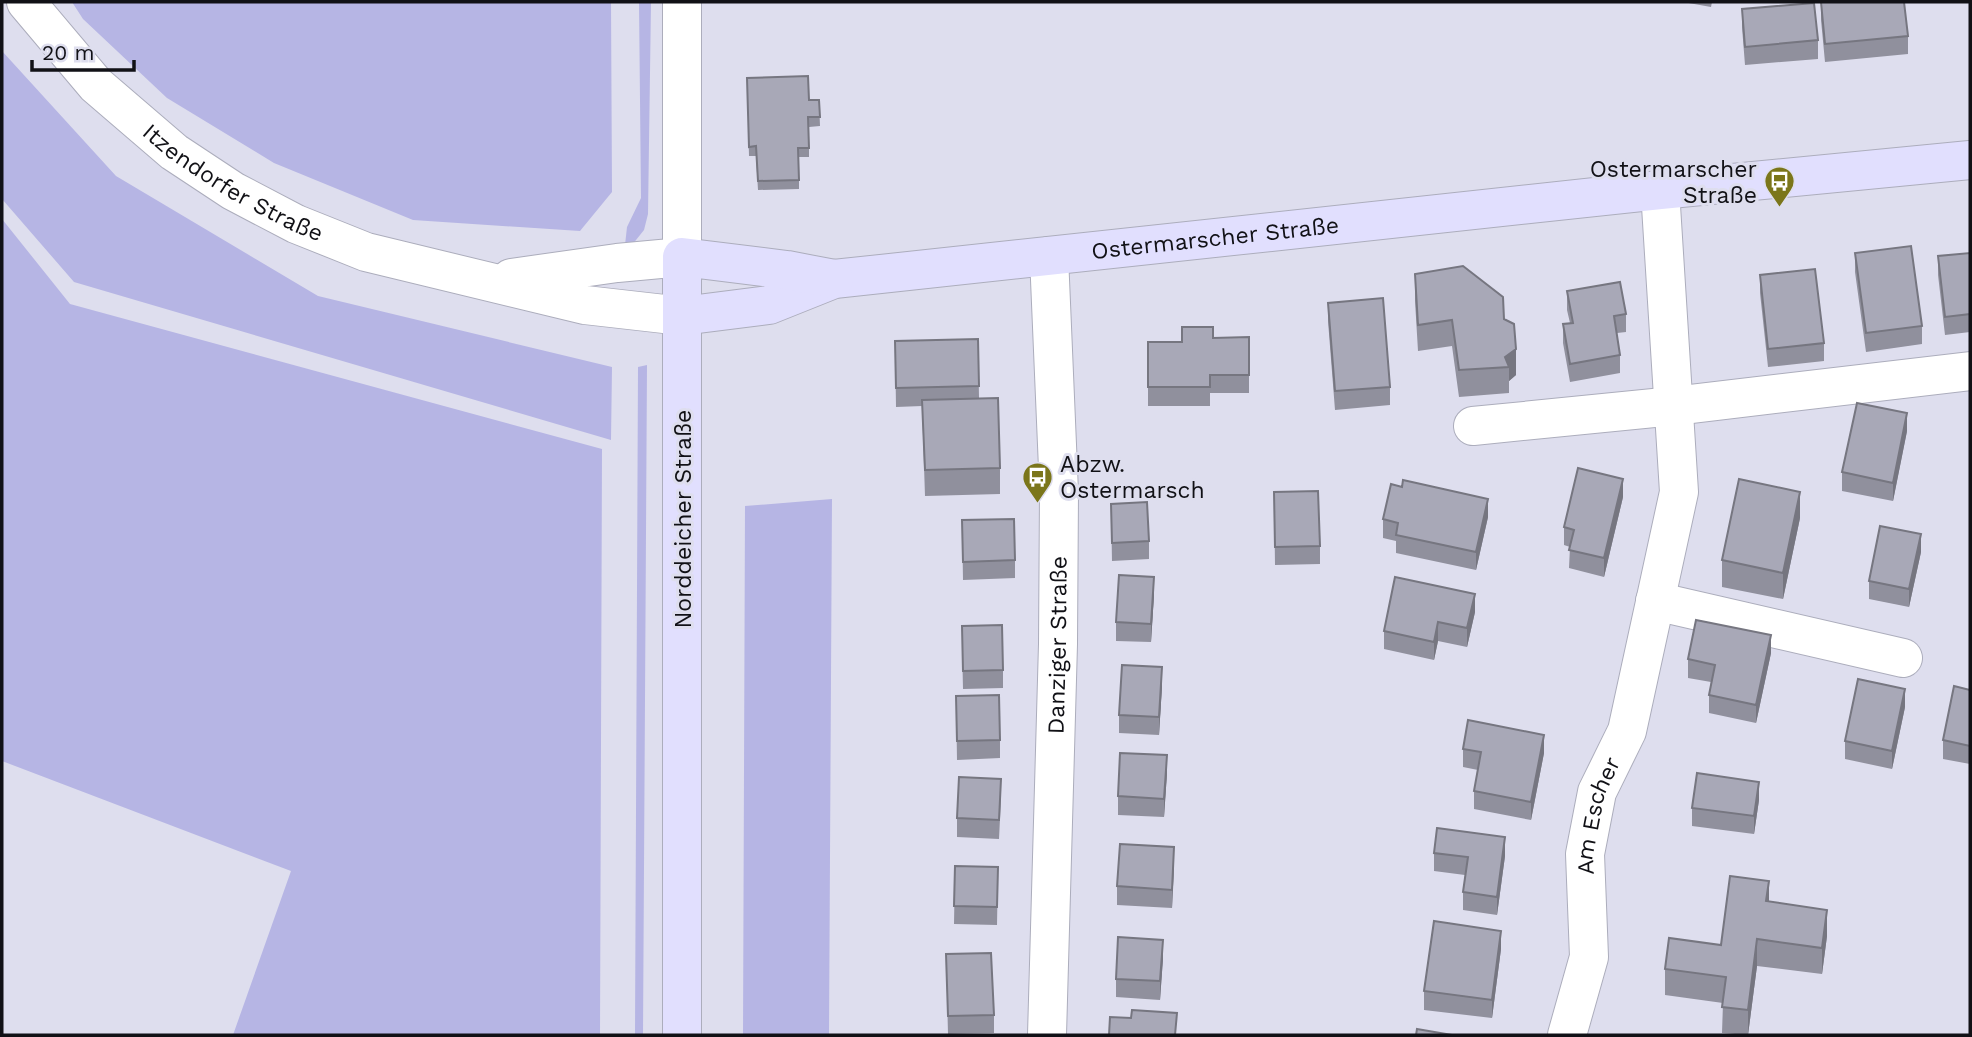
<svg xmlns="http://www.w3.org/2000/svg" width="1972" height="1037" viewBox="0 0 1972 1037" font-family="'Work Sans',sans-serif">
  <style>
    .green { fill: #b6b5e4 }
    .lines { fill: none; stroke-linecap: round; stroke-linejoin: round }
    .minor-casing { stroke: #acadbc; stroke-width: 40 }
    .tertiary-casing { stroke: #acadbc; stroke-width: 40 }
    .secondary-casing { stroke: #acadbc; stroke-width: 40 }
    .minor { stroke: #fff; stroke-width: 38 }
    .tertiary { stroke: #fff; stroke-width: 38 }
    .secondary { stroke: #e1dffe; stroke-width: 38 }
    .wall { fill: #90909d }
    .shaded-wall { fill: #767680 }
    .building { fill: #a8a8b7; stroke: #767680; stroke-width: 2 }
    .labels { text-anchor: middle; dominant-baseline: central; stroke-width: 6; stroke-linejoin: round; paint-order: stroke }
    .poi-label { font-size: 23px; fill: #111116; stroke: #dedeee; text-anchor: end }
    .street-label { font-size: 23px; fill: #111116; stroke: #dedeee }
  </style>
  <rect width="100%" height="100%" fill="#dedeee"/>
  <path class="green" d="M72,2H611L612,192L580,231L413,220L274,163L167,98L83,19Z
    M639,2H651L648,214L644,230L632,245H625L627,227L641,198Z
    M2,51L116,176L318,296L612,367L611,440L74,282L2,199Z
    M2,219L70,304L602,449L600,1035H233L291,871L2,761Z
    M647,365L643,1035H635L638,367Z
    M832,499L829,1035H743L745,506Z"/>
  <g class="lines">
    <defs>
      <g id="minor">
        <path d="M1473,426L1674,406L1970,371"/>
        <path d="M1655,601L1903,658"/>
        <path id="s1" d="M1047,1035L1058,644L1059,492L1049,256"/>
        <path id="s2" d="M1567,1035L1589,957L1585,854L1597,792L1627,731L1679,492L1660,190"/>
      </g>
      <g id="tertiary">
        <path id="s3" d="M26,2L96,85L174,152L233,191L296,224L366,252L585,305L682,316"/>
        <path d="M511,278L617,263L682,257V2"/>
      </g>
      <g id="secondary">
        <path id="s4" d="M682,316L769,305L834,279L1660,190L1970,160"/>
        <path d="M682,1035V257L787,270L834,279"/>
      </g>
    </defs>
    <use href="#minor" class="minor-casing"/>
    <use href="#tertiary" class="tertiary-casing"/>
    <use href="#secondary" class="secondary-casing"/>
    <use href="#minor" class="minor"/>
    <use href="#tertiary" class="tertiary"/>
    <use href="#secondary" class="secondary"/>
  </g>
  <path class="wall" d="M1683,2H1712L1711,7Z
    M1821,2L1908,36V54L1825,62L1821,20Z
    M1742,9L1818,40V59L1745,65L1742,27Z
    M747,78L809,100H819L820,126L809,127V157H799V189L758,190L756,156H749Z
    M1855,253L1922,326V344L1866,352L1855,272Z
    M1970,253V332L1945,335L1938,275V256Z
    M1415,274L1504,319L1516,375L1509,381V393L1459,397L1452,346L1418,351L1415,301Z
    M1760,275L1824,343V361L1768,367L1760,293Z
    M1567,291L1626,314V332L1617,333L1620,355V373L1570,382L1563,343V324L1570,323L1567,310Z
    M1328,303L1390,387V405L1335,410L1328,321Z
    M1249,337V393H1210V406H1148V342H1182L1213,338Z
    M978,339L979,398L1000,468V494L925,496L922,406L896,407L895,341Z
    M1907,431L1893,501L1842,491V472Z
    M1274,492L1320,546V564L1275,565Z
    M1623,497L1604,577L1569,568L1570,547L1564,545V527Z
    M1111,504L1149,541V559L1112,561Z
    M1488,517L1476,570L1396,553V541L1383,538V519Z
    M1800,518L1783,599L1722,587V560Z
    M962,520L1015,560V578L963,580Z
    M1921,552L1909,607L1869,599V581Z
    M1154,595L1151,642L1116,641V622Z
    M1475,612L1467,647L1438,641L1434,660L1384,649V631Z
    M962,645L1003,670V688L963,689Z
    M1771,653L1756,723L1709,713V695L1711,682L1688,678V659Z
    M1162,686L1159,735L1119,733V715Z
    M1970,690V764L1943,759V740Z
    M956,696L1000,740V758L957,760Z
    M1905,707L1892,769L1845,759V741Z
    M1463,749L1544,753L1531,820L1474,809V791L1478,770L1463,767Z
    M1167,773L1164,817L1118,815V796Z
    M1001,798L999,839L957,837V818Z
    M1759,800L1754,834L1692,826V808Z
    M1434,853L1505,856L1497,915L1463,910V892L1465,875L1434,871Z
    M1174,865L1172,908L1117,905V886Z
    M955,866L998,867L997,925L954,924Z
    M1769,902L1827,936L1822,974L1757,966L1748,1035L1722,1033L1723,1003L1665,995V969L1721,945Z
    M1501,949L1492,1018L1424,1010V991Z
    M946,954L994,1015V1033L948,1034Z
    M1163,958L1160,1000L1116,997V979Z"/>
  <path class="shaded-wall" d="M1516,349V375L1509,381V367L1505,357Z
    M1907,413V431L1893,501V483Z
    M1623,479V497L1604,577V558Z
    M1800,492V518L1783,599V573Z
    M1488,499V517L1476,570V552Z
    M1921,534V552L1909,607V589Z
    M1154,577V595L1151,642V624Z
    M1475,594V612L1467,647V628Z
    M1438,622V641L1434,660V642Z
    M1771,635V653L1756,723V705Z
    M1162,667V686L1159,735V717Z
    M1905,689V707L1892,769V751Z
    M1544,735V753L1531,820V802Z
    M1167,755V773L1164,817V799Z
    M1759,782V800L1754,834V816Z
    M1505,837V856L1497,915V897Z
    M1174,847V865L1172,908V890Z
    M1769,881V907L1766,901Z
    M1827,910V936L1822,974V948Z
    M1501,931V949L1492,1018V1000Z
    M1757,939V966L1748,1035V1010Z
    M1163,940V958L1160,1000V981Z"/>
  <path class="building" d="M1821,2H1904L1908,36L1825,44Z
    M1814,3L1818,40L1745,47L1742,9Z
    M808,76L809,100H819L820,117H808L809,148H798L799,180L758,181L756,146L749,147L747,78Z
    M1911,246L1922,326L1866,333L1855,253Z
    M1970,253V314L1945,317L1938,256Z
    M1463,266L1503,297L1504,319L1514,324L1516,349L1505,357L1509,367L1459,370L1452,320L1418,325L1415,274Z
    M1815,269L1824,343L1768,349L1760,275Z
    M1620,282L1626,314L1614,316L1620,355L1570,364L1563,324L1573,323L1567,291Z
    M1383,298L1390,387L1335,391L1328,303Z
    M1182,327H1213V338L1249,337V375H1210V387H1148V342H1182Z
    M978,339L979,386L896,388L895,341Z
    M998,398L1000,468L925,470L922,400Z
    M1857,403L1907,413L1893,483L1842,472Z
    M1578,468L1623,479L1604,558L1569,550L1574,530L1564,527Z
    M1739,479L1800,492L1783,573L1722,560Z
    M1403,480L1488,499L1476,552L1396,535L1398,523L1383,519L1391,484L1402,487Z
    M1318,491L1320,546L1275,547L1274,492Z
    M1147,502L1149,541L1112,543L1111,504Z
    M1014,519L1015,560L963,562L962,520Z
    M1880,526L1921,534L1909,589L1869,581Z
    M1119,575L1154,577L1151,624L1116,622Z
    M1395,577L1475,594L1467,628L1438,622L1434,642L1384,631Z
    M1696,620L1771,635L1756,705L1709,695L1715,665L1688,659Z
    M1002,625L1003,670L963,671L962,626Z
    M1122,665L1162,667L1159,717L1119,715Z
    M1858,679L1905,689L1892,751L1845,741Z
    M1954,686L1970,690V746L1943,740Z
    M999,695L1000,740L957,741L956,696Z
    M1468,720L1544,735L1531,802L1474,791L1481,752L1463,749Z
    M1120,753L1167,755L1164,799L1118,796Z
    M1697,773L1759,782L1754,816L1692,808Z
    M959,777L1001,779L999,820L957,818Z
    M1437,828L1505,837L1497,897L1463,892L1468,857L1434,853Z
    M1120,844L1174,847L1172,890L1117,886Z
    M955,866L998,867L997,907L954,906Z
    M1730,876L1769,881L1766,901L1827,910L1822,948L1757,939L1748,1010L1722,1007L1726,977L1665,969L1669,938L1721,945Z
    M1434,921L1501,931L1492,1000L1424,991Z
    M1118,937L1163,940L1160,981L1116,979Z
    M991,953L994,1015L948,1016L946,954Z
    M1132,1010L1177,1013L1175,1035H1109L1110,1017L1131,1018Z
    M1417,1029L1452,1035H1416Z"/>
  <defs>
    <symbol id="bus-pin" viewBox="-11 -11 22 30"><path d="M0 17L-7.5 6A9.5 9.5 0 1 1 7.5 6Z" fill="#7b761a" stroke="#dedeee"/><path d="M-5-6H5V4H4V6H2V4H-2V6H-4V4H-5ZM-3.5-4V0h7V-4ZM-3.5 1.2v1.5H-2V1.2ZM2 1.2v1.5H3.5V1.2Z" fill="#fff"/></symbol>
  </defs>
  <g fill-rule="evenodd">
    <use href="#bus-pin" x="1762" y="164" width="35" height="47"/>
    <use href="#bus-pin" x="1020" y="460" width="35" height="47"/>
  </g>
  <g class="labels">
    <g class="poi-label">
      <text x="1757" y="169">Ostermarscher<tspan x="1757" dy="26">Straße</tspan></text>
      <text x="1060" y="464" text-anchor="start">Abzw.<tspan x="1060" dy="26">Ostermarsch</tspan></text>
    </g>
    <g class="street-label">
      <text stroke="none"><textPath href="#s3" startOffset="278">Itzendorfer Straße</textPath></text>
      <text stroke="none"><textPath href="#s4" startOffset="541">Ostermarscher Straße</textPath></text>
      <text transform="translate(683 519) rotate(-90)">Norddeicher Straße</text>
      <text stroke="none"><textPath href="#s1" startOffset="390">Danziger Straße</textPath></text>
      <text stroke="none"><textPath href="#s2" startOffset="224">Am Escher</textPath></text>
    </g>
  </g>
  <rect width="1972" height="1037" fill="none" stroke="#111116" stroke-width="7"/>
  <path d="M32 60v10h102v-10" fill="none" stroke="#111116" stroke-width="3.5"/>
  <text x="42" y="60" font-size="21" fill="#111116" stroke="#dedeee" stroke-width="5" paint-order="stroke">20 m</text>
</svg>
